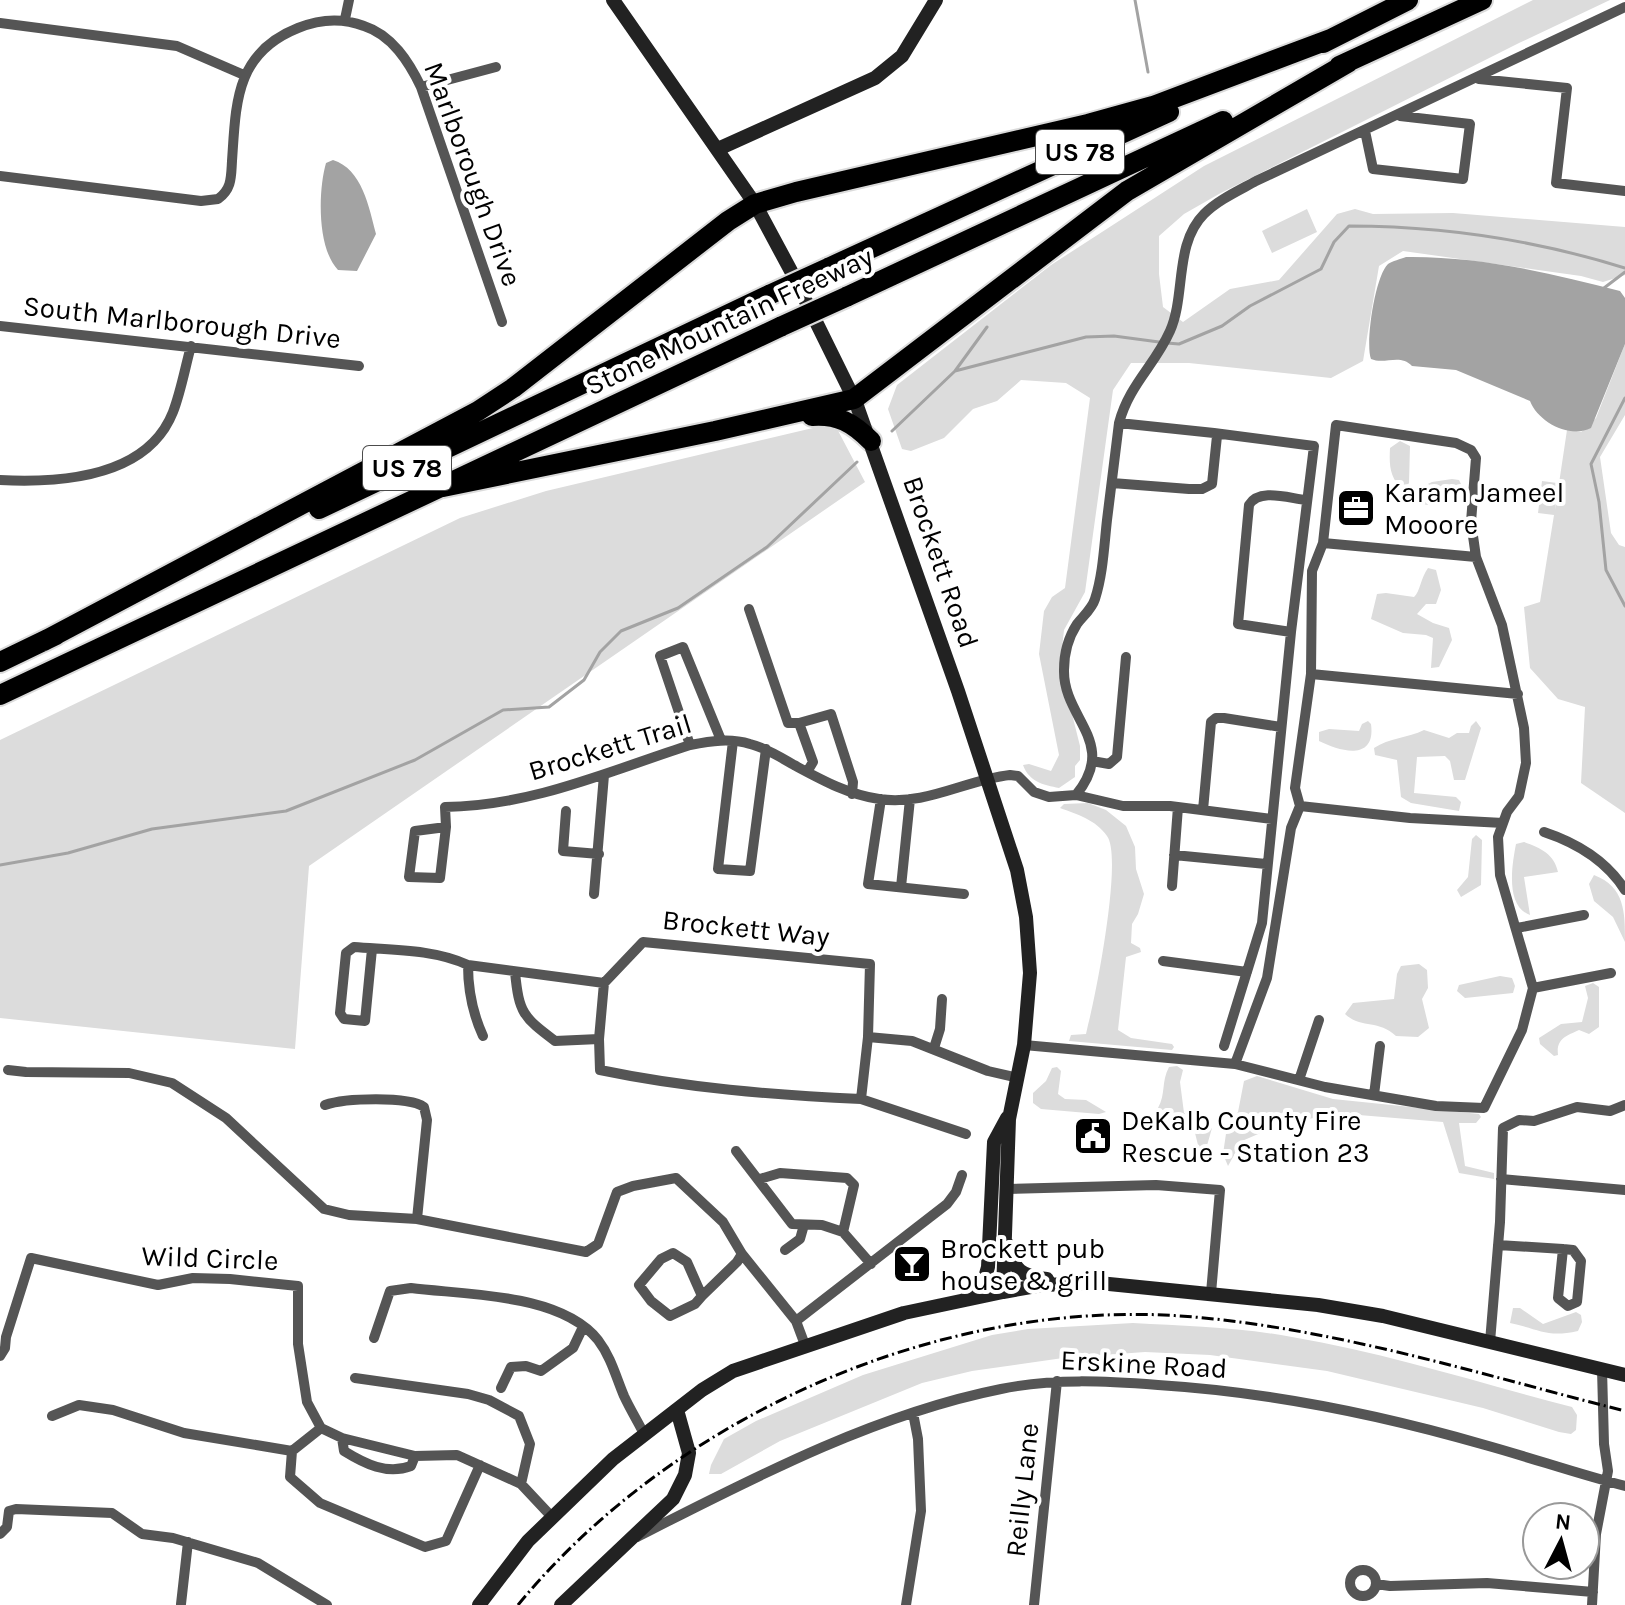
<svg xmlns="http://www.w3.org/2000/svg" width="1625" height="1605" viewBox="0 0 1625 1605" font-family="Karla,sans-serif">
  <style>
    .green { fill: #dcdcdc }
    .water { fill: #a3a3a3 }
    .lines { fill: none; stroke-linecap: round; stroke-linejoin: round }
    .stream { stroke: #a3a3a3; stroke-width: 3 }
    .highway-casing { stroke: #dbdbdb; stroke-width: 24 }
    .street { stroke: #555; stroke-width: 10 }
    .secondary { stroke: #222; stroke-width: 14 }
    .highway { stroke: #000; stroke-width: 20 }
    .rail { stroke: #000; stroke-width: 3; stroke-dasharray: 12 4 2 4; stroke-linecap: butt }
    .highway-bridge-casing { stroke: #dbdbdb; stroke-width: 24; stroke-linecap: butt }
    .highway-bridge { stroke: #000; stroke-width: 20 }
    .labels { text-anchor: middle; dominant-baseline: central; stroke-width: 8; stroke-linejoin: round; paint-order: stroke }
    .shield { fill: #fff; stroke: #4c4c4c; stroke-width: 2 }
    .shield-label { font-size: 26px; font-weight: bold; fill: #000 }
    .street-label { font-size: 28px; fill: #000; stroke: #fff }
    .poi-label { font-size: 28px; fill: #000; stroke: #fff; text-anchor: start }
  </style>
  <rect width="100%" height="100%" fill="#fff"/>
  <path class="green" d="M1533,0H1610L1519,43L1219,194L1184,214L1159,236V274L1163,307L1183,322L1230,289L1279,280L1337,214L1355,209L1373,214L1453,213L1625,227V275L1603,282L1581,276L1403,251L1379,266L1363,361L1331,378L1189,363H1131L1113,390L1085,592L1064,630L1060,666L1080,746V760L1075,766V777L1059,788C1044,785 1029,782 1023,765L1029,764L1051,771L1059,755L1039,654L1044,611L1052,597L1065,588L1090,398L1066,383L1021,380L997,401L973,409L944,438L911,451L902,449L888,409L897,385L1051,265L1204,166Z
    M1307,209L1317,232L1272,253L1262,231Z
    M1625,344V415L1600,457L1611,533L1619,545L1625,547V813L1581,783L1585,707L1558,699L1530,668L1524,607L1540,602L1554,515L1538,513L1542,481L1557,483L1555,510L1567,430L1581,432L1596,418Z
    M834,423L865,482L309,866L295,1049L0,1018V740L460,518L546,491Z
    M1400,441L1410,446L1409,483L1403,491C1390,477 1389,467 1390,448Z
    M1452,479L1459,480L1462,486C1445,502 1441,509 1417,503V489L1432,482Z
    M1428,568L1436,570L1441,590L1436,604H1426L1417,614L1433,623L1449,628L1452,640L1439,667L1431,668L1433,638L1426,635L1403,633L1371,619L1377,594L1386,593L1414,597C1420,592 1421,577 1428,568Z
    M1368,721L1371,724C1376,761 1341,752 1319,741V732L1329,729L1359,731L1362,724Z
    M1476,721L1481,728L1465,780H1454L1450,761L1445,756L1417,757L1414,793L1456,797L1461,802L1459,811L1411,803L1401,797L1397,760L1375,755L1374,748C1389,738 1408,738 1424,730L1449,738L1457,733H1469L1471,726Z
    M1088,803L1106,810L1126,826L1135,847L1136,869L1144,894L1138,914L1132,924L1131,943L1140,948L1141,952L1126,957L1118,1030L1131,1038L1172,1044L1174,1047L1172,1050L1069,1041L1071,1035L1086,1034L1088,1025C1096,995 1123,857 1107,836C1096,820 1077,814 1060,808L1064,804Z
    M1476,835L1482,840L1481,885L1461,897L1457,890L1468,877L1472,839Z
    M1524,842C1541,848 1554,854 1558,872L1524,877L1530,915C1505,906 1512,865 1516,844Z
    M1594,875C1625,887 1625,912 1625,942L1613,917L1594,901L1589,884Z
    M1419,964L1427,970L1428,988L1422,999L1429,1028L1418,1037L1396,1036C1378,1019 1361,1029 1345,1014L1353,1003L1394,999L1397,974L1401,966Z
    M1500,976L1512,978L1515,986L1513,993L1465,998L1457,991L1459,985Z
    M1593,983L1599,987V1027L1589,1034L1579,1030C1566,1036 1556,1039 1558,1055L1554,1056L1540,1044L1539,1038L1561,1024L1582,1022L1588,998L1585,986Z
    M1177,1066L1183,1070L1180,1082L1184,1113L1208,1123L1212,1128L1206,1149L1200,1153L1194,1129L1169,1121L1168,1114L1158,1108C1166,1094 1161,1082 1169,1067Z
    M1057,1067L1061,1071L1058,1094L1065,1099L1086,1100L1106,1112L1099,1114L1041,1109L1033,1103V1093L1046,1081L1052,1068Z
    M1257,1076L1333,1099L1479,1114L1481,1117L1476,1123H1459L1465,1166L1494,1173V1179L1459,1173L1443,1122L1335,1113L1274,1127L1242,1141L1228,1166L1223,1154L1227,1127L1238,1112L1244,1081Z
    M1513,1308H1520L1543,1324L1576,1312L1581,1315L1582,1322L1578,1331C1546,1338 1540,1329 1510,1323Z
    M1133,1323C1186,1326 1239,1327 1292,1337C1387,1353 1479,1383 1572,1407L1577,1415L1576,1430L1571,1434L1559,1432L1483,1408L1327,1371L1210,1355L1145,1352L1063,1358L972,1371L922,1383L780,1441L721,1474H709L711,1465L724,1439L756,1421L863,1375L992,1335L1028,1329Z"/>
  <path class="water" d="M333,160C362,169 369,207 376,234L357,271L338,270C317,248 318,191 326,163Z
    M1406,257C1479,256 1550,273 1620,291L1625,298V344L1591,428C1570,439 1538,422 1530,401L1456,370L1412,366C1400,353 1385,365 1371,359C1365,344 1375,276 1388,264C1392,261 1401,259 1406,257Z"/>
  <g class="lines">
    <path class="stream" d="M1135,0L1148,72
      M1604,288L1625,272
      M1167,343L1179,344L1222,326L1250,306L1321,269L1334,242L1349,226C1443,226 1535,240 1625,268
      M955,371L987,327
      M1625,398L1591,464L1599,502L1606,570L1625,606
      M892,431L955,371L1086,337L1114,336L1159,342
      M0,865L68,853L152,829L286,811L415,760L503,710L549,707L584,680L600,652L621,631L678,608L767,547L857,462"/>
    <defs>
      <path id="highway" d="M1323,43L1408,0
        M1339,66L1482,0
        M828,268L1169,112
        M846,297L1223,121
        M812,416C838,414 853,423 871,441
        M443,487L715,431L854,399L1127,191L1349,62
        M319,509L771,294
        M44,641L478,411L513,388L728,221L755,204L796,192L1088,124L1153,106L1333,38
        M0,662L56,635
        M0,695L782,326"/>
    </defs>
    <use href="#highway" class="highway-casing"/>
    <path class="street" d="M345,19L349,0
      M0,23L177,46L244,75
      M1479,79L1567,88L1556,183L1625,191
      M421,87L496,67
      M1365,131L1373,169L1463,179L1470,124L1400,116
      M0,176L201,201L218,199C232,189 231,177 232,161C236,103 235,53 298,28C320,19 343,18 364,26C392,35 409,62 421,87L502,322
      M0,326L359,366
      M1214,433L1314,446L1291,632L1262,923L1224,1046
      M0,480C59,483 147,478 173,412C181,391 185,368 191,346
      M1112,483L1189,489H1202L1212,484L1217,436L1214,433L1119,423
      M1323,543L1476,557
      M749,609L788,723H799
      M1291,632L1238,624L1249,505C1259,488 1288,498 1306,500
      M1311,674L1518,694
      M733,741L718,869L750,871L766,749
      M690,745L660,656L683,647L721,740
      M1092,761L1109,764L1117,757L1126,657
      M807,772L813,762L799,723L831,714L853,782L852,794
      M1076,795C1119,742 1063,719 1064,670C1064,654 1068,638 1077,624C1083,616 1092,609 1095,599C1103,574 1104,547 1107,520C1111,488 1115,455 1119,423C1129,385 1155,365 1170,331C1186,295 1174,244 1204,214C1218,200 1238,191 1256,181L1625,7
      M881,799L868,884L964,894
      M1203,810L1211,722L1216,718H1224L1281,727
      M566,811L563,851L599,854
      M446,827L440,878L409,877L415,831L446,827L445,807C532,806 609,771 690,745C711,741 730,738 750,744C766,748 780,757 794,765C822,780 847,794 879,799C926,806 965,780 1010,775L1018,776L1034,792L1049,797L1076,795L1123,806H1170L1272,819
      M1544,832C1577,843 1606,860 1625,890
      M1174,855L1266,864
      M1172,886L1178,807
      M901,887L910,799
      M594,894L604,775
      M1517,928L1584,915
      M372,949L365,1021L344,1019L340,1013L346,953L354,947C391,950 434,949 468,965L604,983L643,942L870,964L868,1037L912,1041L988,1071L1018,1078
      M1163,961L1247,972
      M468,965C468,991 472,1012 483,1036
      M515,972C519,1013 523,1017 555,1041L599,1039L600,1070C686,1088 773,1095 861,1099L868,1037
      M1533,988L1611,973
      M599,1039L604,983
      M1024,1045L1235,1064L1325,1087L1436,1106L1484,1108L1522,1030L1533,988L1500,875L1498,837L1507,812L1519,796L1526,763L1524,728L1502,625L1476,557L1471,522L1476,458L1471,450L1456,443L1336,425L1323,543L1312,571L1311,674L1295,788L1300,806L1410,818L1503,823
      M934,1048L940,1029L942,999
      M1235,1064L1267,978L1291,828L1300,806
      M8,1070L26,1072L129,1073L172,1083L226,1118L324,1209L349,1215L417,1219L586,1252L598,1244L617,1192L633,1186L676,1178L723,1222L742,1254L796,1321L805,1345
      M1299,1080L1319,1020
      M1374,1095L1380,1046
      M861,1099L966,1134
      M325,1105C345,1098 408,1096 424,1107L427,1120L417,1219
      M736,1151L792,1224L822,1225L843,1232L871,1264
      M760,1179L780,1173L847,1178L854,1185L843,1232
      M1501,1179L1625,1190
      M1005,1189L1156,1185L1220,1190L1211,1293
      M1498,1245L1563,1249L1573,1250L1581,1261L1577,1302L1568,1306L1558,1298L1563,1249
      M785,1250L800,1239L804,1225
      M673,1253L687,1262L702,1296L695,1304L670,1316L651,1301L639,1285L661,1259Z
      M702,1296L737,1262L742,1254
      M796,1321L947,1204L956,1192L962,1175
      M374,1338L390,1291L411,1288C466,1295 561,1293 598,1340C611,1357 616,1377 624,1396C630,1409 638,1422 644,1434
      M1490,1342L1500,1222L1503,1128L1519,1120L1534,1121L1577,1107L1610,1111L1625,1105
      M0,1356L5,1348L6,1337L31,1258L158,1285L193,1278L230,1279L298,1286V1344L307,1402L321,1428
      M355,1378L468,1394L489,1400L519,1416L530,1444L521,1484
      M501,1388L511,1367L526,1366L541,1371L573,1348L583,1327
      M52,1416L79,1405L113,1410L184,1433L292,1451
      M321,1428L342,1438L415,1456L457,1455L521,1484L551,1516
      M342,1438L344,1451C365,1464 387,1475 411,1466L415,1456
      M292,1451L290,1477L320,1503L425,1547L446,1541L480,1465
      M292,1451L321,1428
      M0,1534L7,1527L9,1511L16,1509L112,1513L142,1534L173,1538L258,1563L327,1605
      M637,1537C751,1479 875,1414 1001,1389C1054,1378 1105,1381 1158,1385C1269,1392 1378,1414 1485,1445C1532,1458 1578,1474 1625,1486
      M1350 1583a13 13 0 1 1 26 0a13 13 0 1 1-26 0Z
      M1376,1584L1390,1586L1487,1583L1593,1592
      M181,1604L188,1542
      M906,1605L921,1511L918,1439L913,1413
      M1034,1605L1057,1381
      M1592,1605L1596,1534L1608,1471L1604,1444L1602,1369"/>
    <path class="secondary" d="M613,0L755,204L791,271L856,403L958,691L1017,870L1026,917L1030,973L1024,1045L1009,1119L1003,1292
      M718,149L875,78L902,56L936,0
      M1007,1244C1015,1271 1020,1276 1047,1279
      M967,1297L983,1285L988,1267L994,1142L1007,1118
      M479,1605L528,1541L613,1459L702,1390L733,1371L904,1313L1003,1292L1042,1285L1099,1283L1318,1305L1383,1316L1625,1375
      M561,1605L673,1499L685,1475L689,1453L677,1410"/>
    <use href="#highway" class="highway"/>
    <path class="rail" d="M518,1605C675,1414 946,1295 1194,1317C1341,1330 1483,1375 1625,1411"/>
    <defs>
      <path id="highway-bridge" d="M771,294L828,268
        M782,326L846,297"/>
    </defs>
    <use href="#highway-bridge" class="highway-bridge-casing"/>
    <use href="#highway-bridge" class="highway-bridge"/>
  </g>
  <defs>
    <symbol id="office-square" viewBox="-11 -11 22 22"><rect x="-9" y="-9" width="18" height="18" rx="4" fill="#000" stroke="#fff"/><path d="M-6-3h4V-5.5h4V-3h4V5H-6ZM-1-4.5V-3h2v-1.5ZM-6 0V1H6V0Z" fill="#fff"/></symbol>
    <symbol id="civic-square" viewBox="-11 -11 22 22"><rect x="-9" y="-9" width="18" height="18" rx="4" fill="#000" stroke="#fff"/><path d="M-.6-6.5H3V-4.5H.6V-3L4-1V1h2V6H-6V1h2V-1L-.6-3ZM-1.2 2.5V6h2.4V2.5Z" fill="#fff"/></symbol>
    <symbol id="bar-square" viewBox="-11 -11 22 22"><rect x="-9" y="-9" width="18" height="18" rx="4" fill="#000" stroke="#fff"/><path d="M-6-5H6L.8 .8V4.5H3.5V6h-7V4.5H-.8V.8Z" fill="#fff"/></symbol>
  </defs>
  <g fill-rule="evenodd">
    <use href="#office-square" x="1334" y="486" width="44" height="44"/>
    <use href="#civic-square" x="1071" y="1114" width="44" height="44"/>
    <use href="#bar-square" x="890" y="1242" width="44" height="44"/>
  </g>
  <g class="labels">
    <g class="shield">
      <rect x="1036" y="130" width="88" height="44" rx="6"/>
      <rect x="363" y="446" width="88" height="44" rx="6"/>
    </g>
    <g class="shield-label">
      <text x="1080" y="152">US 78</text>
      <text x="407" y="468">US 78</text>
    </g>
    <g class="street-label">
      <text transform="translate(473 174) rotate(70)">Marlborough Drive</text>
      <text transform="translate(729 321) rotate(-25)">Stone Mountain Freeway</text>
      <text transform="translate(182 322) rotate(6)">South Marlborough Drive</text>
      <text transform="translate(941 562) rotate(71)">Brockett Road</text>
      <text transform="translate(610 747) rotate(-17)">Brockett Trail</text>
      <text transform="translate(746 928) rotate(6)">Brockett Way</text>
      <text transform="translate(210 1258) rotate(2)">Wild Circle</text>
      <text transform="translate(1144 1364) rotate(3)">Erskine Road</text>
      <text transform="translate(1022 1490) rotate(-84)">Reilly Lane</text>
    </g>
    <g class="poi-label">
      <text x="1384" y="492">Karam Jameel<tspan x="1384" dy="32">Mooore</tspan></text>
      <text x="1121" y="1120">DeKalb County Fire<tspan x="1121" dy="32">Rescue - Station 23</tspan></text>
      <text x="940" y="1248">Brockett pub<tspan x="940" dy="32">house &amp; grill</tspan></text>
    </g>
  </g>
  <g transform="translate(1561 1541) rotate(6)"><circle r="38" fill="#ffffff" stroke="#999999" stroke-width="2"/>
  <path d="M0-6L14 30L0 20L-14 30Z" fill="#000000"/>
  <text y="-12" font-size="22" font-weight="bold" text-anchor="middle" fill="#000000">N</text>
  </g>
</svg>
